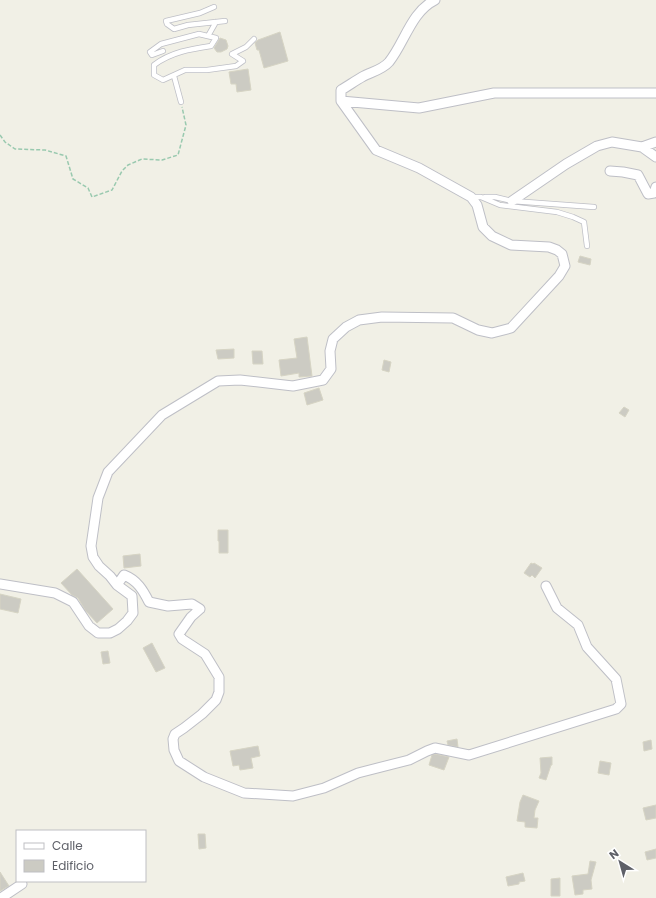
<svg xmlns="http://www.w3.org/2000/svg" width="656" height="898" viewBox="0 0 656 898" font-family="Poppins,sans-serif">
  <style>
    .building { fill: #cccbc3; stroke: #d6d4c4 }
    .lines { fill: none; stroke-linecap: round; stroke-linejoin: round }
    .lane-casing { stroke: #bebfc6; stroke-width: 6 }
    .street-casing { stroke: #bebfc6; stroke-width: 11 }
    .path { stroke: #99c9af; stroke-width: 1.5; stroke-dasharray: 4 2; stroke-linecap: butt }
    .lane { stroke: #fff; stroke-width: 4.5 }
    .street { stroke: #fff; stroke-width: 9 }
  </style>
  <rect width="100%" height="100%" fill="#f1f0e6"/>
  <path class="building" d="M280,32L288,61L264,68L259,50H257L255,43L258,40Z
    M220,38L226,40L228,46L227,49L221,52H217L214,48Z
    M248,69L251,90L237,92L236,84H231L229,72Z
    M580,256L591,259L590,265L578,262Z
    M307,337L312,376L299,377V373L281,376L279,360L297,358L294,339Z
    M234,349V358L218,359L216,350Z
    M252,351H262L263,364H253Z
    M384,360L391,362L389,372L382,370Z
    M319,388L323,400L307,405L304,393Z
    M624,407L629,410L625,417L619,413Z
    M218,530H228V553H219V541H218Z
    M140,554L141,566L124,568L123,556Z
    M531,563L533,564L534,563L542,568L535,578L532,575L530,577L524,573Z
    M77,569L113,609L97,623L85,610L78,598L72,595L61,583Z
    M0,594L21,599L18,613L0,609Z
    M152,643L165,668L156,672L143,648Z
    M108,651L110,663L103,664L101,652Z
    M457,739L458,747L448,745L447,741Z
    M651,740L652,749L644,751L643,742Z
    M258,746L260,756L251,758L253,768L240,770L239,765L233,766L230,751Z
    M435,754L449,757L444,770L429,765L432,755Z
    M552,757V765H551L546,780L539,778L541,773L540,758Z
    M600,761L611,763L609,775L598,773Z
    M523,795L539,801L535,810L534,818H538L537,828L525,827V822L517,821L520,802Z
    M656,805V818L646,820L643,808Z
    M198,834H205L206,848L199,849Z
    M656,849V858L647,860L645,852Z
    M590,861L596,862L591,880L592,889L583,890V894L575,895L572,876L588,874Z
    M0,872L9,886L0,891Z
    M523,873L525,881L519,882V884L508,886L506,877Z
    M560,878V896H551V879Z"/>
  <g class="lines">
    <defs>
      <path id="lane" d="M214,7L200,13L166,21L167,24L174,29L188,25L225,21
        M208,36L216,22
        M163,51L152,55L150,52L161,44L199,34L216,38L211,46C191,49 171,52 154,65V75L163,80L185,70H207L236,66L243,61L232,54L246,47L254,39
        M174,76L181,102
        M471,197H481L500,205L557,212L573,217L584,222L587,246
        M485,197H495L512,201L594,207"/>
      <path id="street" d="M341,101L419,108L494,93H656
        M642,147L656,157
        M610,171L623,172L638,175L648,194L654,193L656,187
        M512,201L566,164L597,146L612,142L642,147L656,142
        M0,584L55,593L73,602L89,626L98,633H110L118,629L127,621L133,613L132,596L117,585L110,576L99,566L93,557L91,546L98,498L108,472L162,415L218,381L240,380L293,386L323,380L331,369L330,351L333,339L346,327L359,320L382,317L453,318L478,330L492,333L511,328L559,276L565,266L562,254L557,250L549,247L511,245L492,236L483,227L477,205L471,197L419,168L376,150L341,101V90C348,86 355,81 362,77C371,72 382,70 389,62C405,42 411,12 435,0
        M117,585L124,575C137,580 143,590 149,602L168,606L192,604L200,609L191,617L179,634L182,639L205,654L219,677V692L216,700L202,714L184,728L175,734L173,739L174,750L179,761L204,777L244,793L293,796L324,788L358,773L409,760L427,751L435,748L469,755L616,709L621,704L616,679L587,647L578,625L557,608L546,586
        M1,898L22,884"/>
    </defs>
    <use href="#lane" class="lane-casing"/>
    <use href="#street" class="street-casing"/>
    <path class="path" d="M0,135L5,142L15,149L45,150L66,156L73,179L88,188L92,197L112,190L122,171L128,165L142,159L162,160L178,155L186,125L182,107"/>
    <use href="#lane" class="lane"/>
    <use href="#street" class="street"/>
  </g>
  <rect x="16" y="830" width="130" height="52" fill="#ffffff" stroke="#bfbfc3"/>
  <rect x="24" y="843" width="20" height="6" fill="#ffffff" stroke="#bfbfc3"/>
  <text x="52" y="850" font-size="12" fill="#5e6068">Calle</text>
  <rect x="24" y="860" width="20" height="12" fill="#cccbc3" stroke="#bfbfc3"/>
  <text x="52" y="870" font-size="12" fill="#5e6068">Edificio</text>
  <g transform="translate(620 862) rotate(323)" stroke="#ffffff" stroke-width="3" paint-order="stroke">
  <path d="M0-3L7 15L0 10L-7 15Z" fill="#5e6068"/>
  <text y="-6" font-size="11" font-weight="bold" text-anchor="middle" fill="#5e6068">N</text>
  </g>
</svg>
